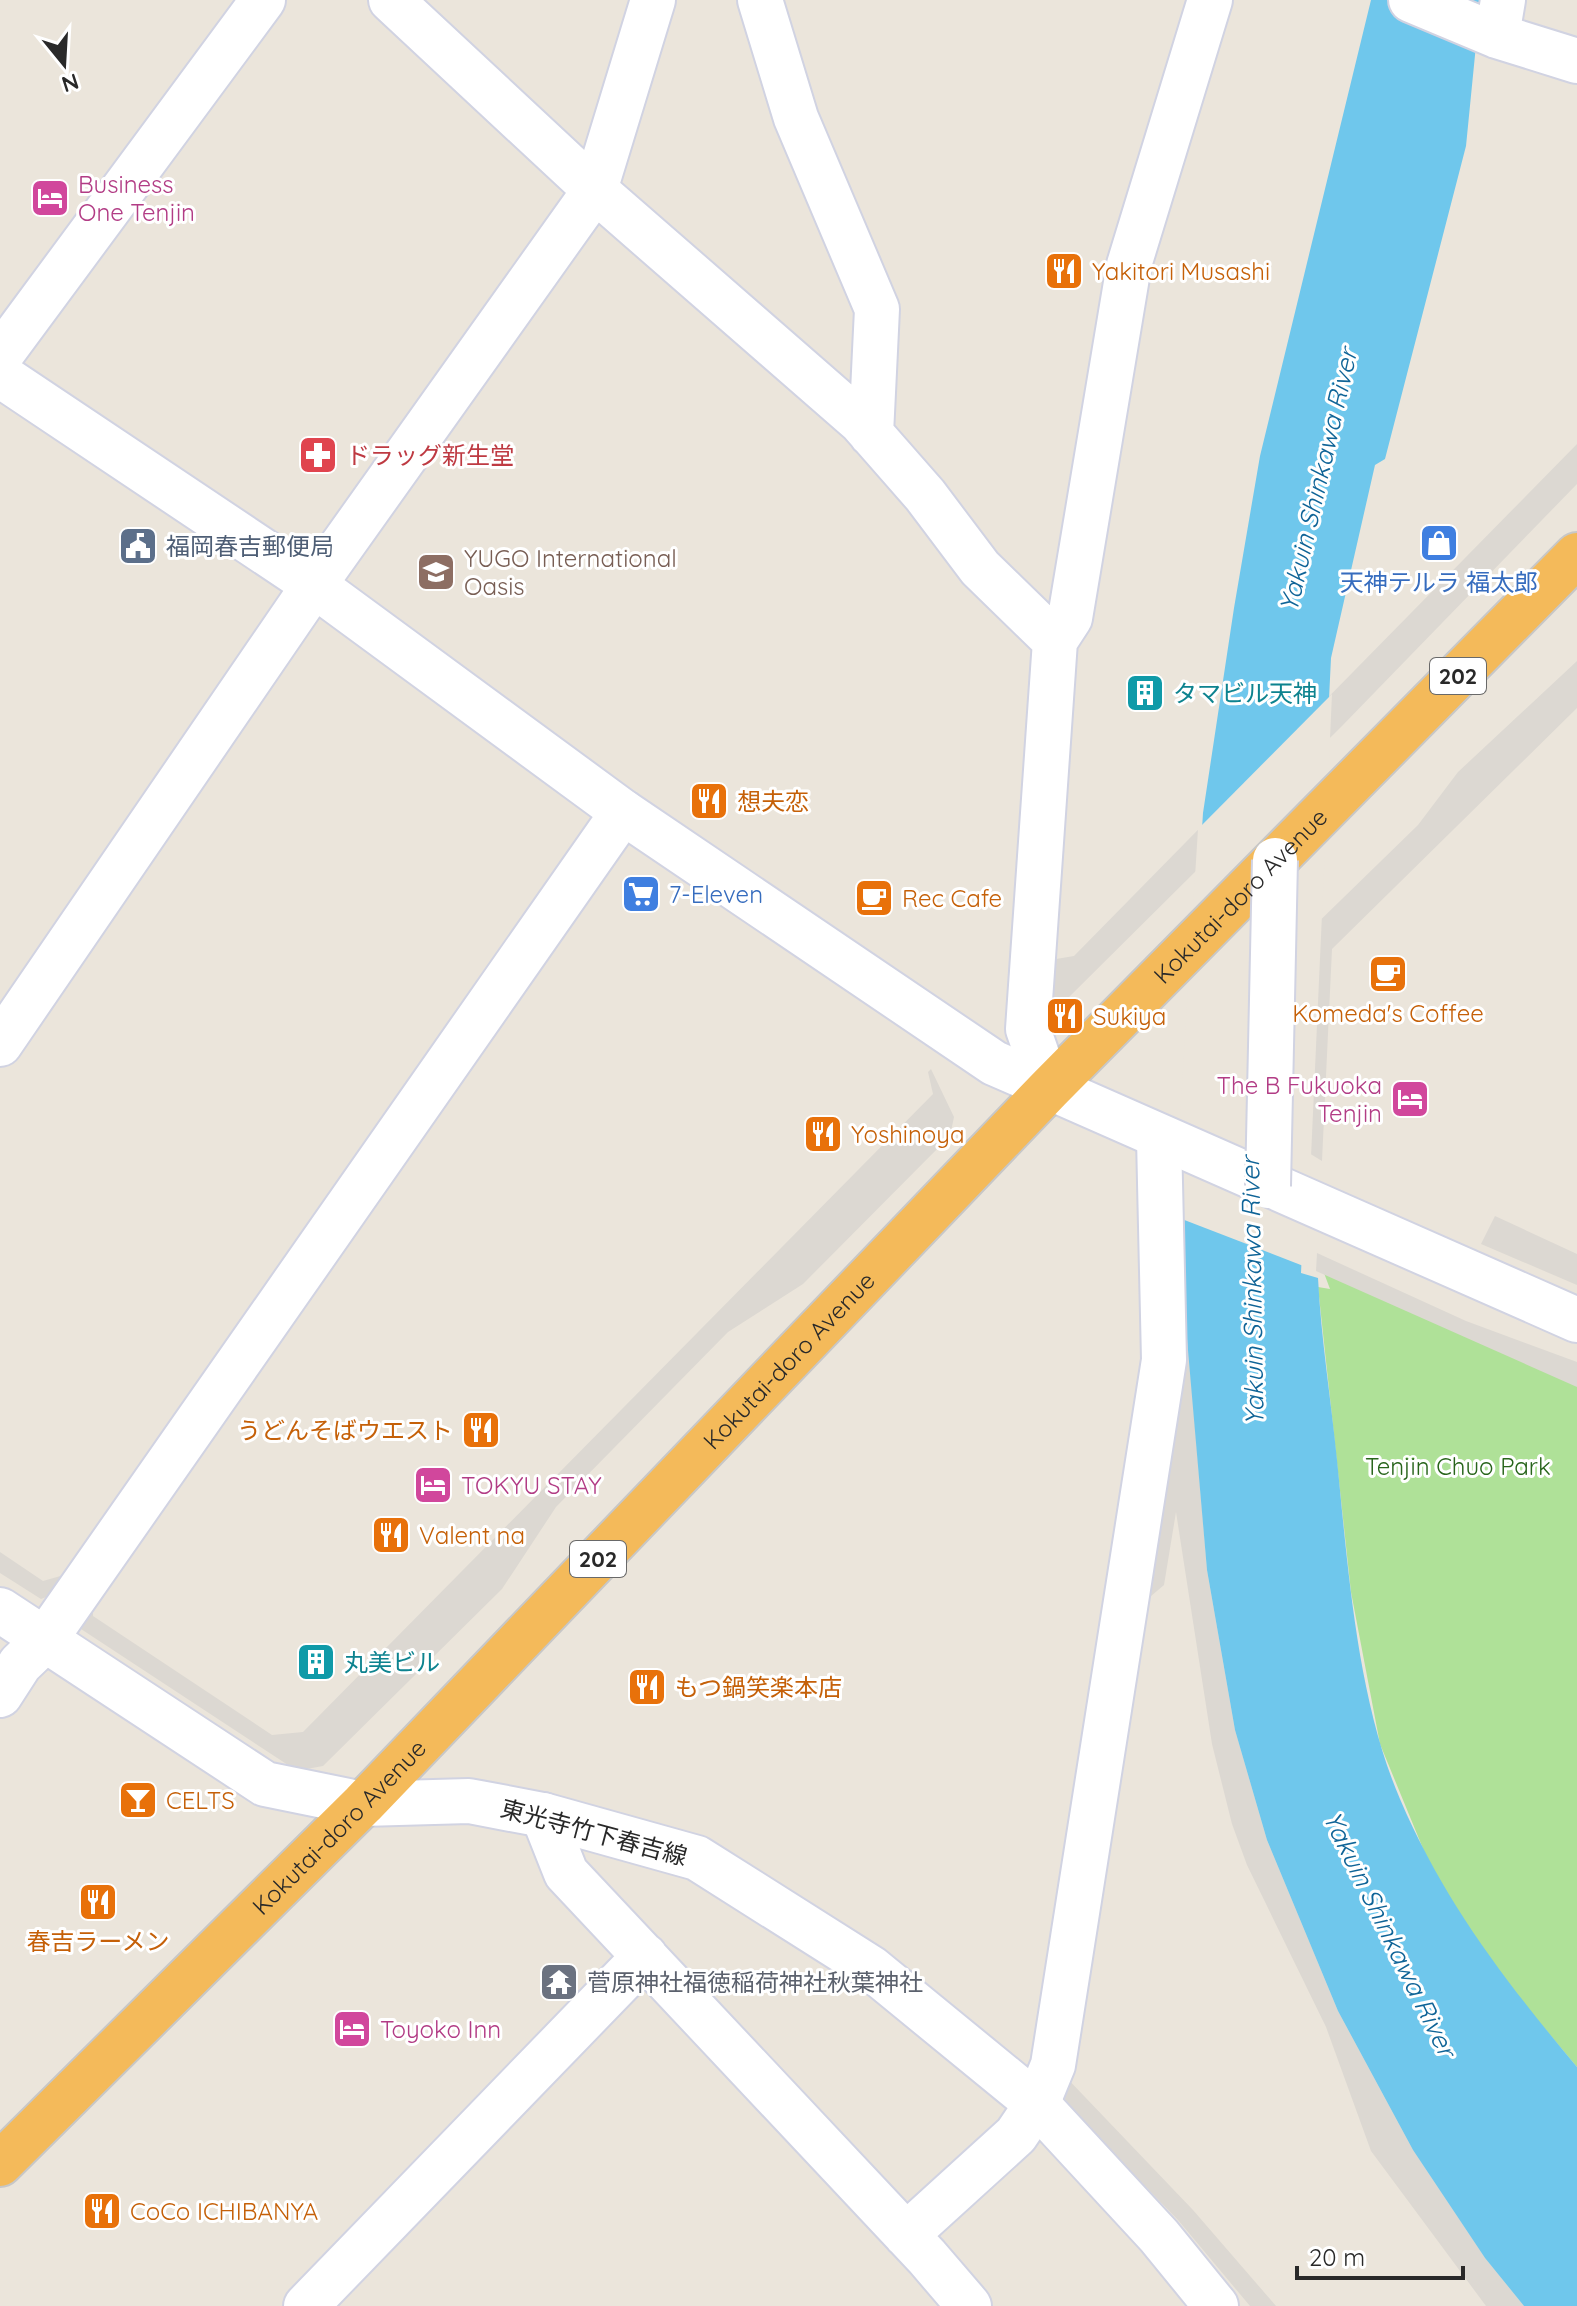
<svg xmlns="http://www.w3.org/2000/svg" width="1577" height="2306" viewBox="0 0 1577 2306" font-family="Quicksand,'Noto Sans JP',sans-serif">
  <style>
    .green { fill: #afe198 }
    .plaza { fill: #dcd8d2 }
    .water { fill: #6fc7ec }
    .pier { fill: #ebe5db }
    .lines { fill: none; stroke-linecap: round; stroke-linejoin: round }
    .minor-casing { stroke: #d1d3e2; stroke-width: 48 }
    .tertiary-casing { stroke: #d1d3e2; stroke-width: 48 }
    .secondary-casing { stroke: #d1d3e2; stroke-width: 48 }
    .trunk-casing { stroke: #c7c7c7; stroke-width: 48 }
    .minor { stroke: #fff; stroke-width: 44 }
    .tertiary { stroke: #fff; stroke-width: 44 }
    .secondary { stroke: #fff; stroke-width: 44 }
    .trunk { stroke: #f4ba5a; stroke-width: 44 }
    .minor-bridge-casing { stroke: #d1d3e2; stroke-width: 48; stroke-linecap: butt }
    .minor-bridge { stroke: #fff; stroke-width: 44 }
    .labels { text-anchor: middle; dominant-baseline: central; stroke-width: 6; stroke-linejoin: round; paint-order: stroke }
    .shield { fill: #fff; stroke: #696969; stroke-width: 2 }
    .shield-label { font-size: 22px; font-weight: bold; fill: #292929 }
    .hotel-label { font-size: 24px; fill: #b23c85; stroke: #fff; text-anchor: start }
    .food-label { font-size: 24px; fill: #c56008; stroke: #fff; text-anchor: start }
    .health-label { font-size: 24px; fill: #be3a42; stroke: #fff; text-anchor: start }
    .service-label { font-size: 24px; fill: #4e5e75; stroke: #fff; text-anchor: start }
    .education-label { font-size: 24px; fill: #785e54; stroke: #fff; text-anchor: start }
    .shop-label { font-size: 24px; fill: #366cbe; stroke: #fff }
    .culture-label { font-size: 24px; fill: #0d838f; stroke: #fff; text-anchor: start }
    .street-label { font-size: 24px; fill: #292929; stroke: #fff }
    .park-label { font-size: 24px; fill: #28651b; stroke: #fff }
    .worship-label { font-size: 24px; fill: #5b616d; stroke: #fff; text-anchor: start }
    .water-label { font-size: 26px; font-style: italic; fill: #0f6497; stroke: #fff }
  </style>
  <rect width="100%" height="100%" fill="#ebe5db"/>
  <path class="green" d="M1324,1273L1577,1382V2067L1503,1979L1481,1962L1424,1851L1380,1744L1351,1592L1318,1287L1330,1289Z"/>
  <path class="plaza" d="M1577,444V484L1342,726L1064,1002L1047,1000L1038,962L1074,956Z
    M1577,661V708L1332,949L1322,1161L1299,1147L1304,936L1418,825L1458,772Z
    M931,1069L954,1117L950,1136L803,1284L728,1332L556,1507L502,1589L323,1766L301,1770L288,1765L81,1629L79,1622L93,1599V1616L272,1735L303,1732L933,1094L928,1072Z
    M1495,1216L1577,1254V1285L1481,1244Z
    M1317,1253L1466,1321L1577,1362V1387L1316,1271Z
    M1187,1331L1207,1570L1235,1730L1267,1840L1338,2011L1413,2150L1485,2258L1524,2306H1486L1371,2151L1326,2027L1247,1865L1232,1824L1212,1744L1176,1512L1164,1585L1144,1602Z
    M0,1552L43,1581L64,1575L49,1596L41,1599L0,1573Z
    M1063,2074L1193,2210L1276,2306H1250L1178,2220L1064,2103Z"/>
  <path class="water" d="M1371,0H1485L1476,45L1466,146L1385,459L1375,465L1331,658L1301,1273L1318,1278C1321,1339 1331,1399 1337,1460C1348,1568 1357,1699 1400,1799C1444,1902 1506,1982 1577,2067V2306H1524L1485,2258L1413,2150L1338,2011L1267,1840L1235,1730L1207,1570L1177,1223L1203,813L1234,608L1260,456Z"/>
  <path class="pier" d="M1332,694L1306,1267L1174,1216L1198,829Z"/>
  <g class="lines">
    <defs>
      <path id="minor" d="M391,0L595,190L861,422L925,495L980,568L1055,641
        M760,0L796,118L877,309L871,434
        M1411,0L1497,36L1577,61
        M1497,36L1503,0
        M0,356L263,0
        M0,1044L314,585L595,190L653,0
        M1049,1089L1028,1029L1055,641L1070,618L1129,265L1210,0
        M0,1695L20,1664L44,1641L623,812
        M543,1815L566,1873L927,2257L969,2306
        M906,2235L1016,2135L1037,2104L1053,2065L1164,1360L1159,1138
        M306,2306L645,1956"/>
      <path id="tertiary" d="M0,375L314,585L623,812L994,1063L1577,1320"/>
      <path id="secondary" d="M0,1610L265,1784L363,1804L469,1801L543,1815L697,1858L871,1968L1037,2104L1159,2236L1216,2306"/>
      <g id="trunk">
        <path id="s1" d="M0,2164L363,1804L1049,1089L1577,555"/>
      </g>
    </defs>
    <use href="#minor" class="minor-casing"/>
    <use href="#tertiary" class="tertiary-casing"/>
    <use href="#secondary" class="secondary-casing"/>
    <use href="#trunk" class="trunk-casing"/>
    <use href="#minor" class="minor"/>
    <use href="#tertiary" class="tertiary"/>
    <use href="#secondary" class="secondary"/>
    <use href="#trunk" class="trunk"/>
    <defs>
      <path id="minor-bridge" d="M1268,1186L1275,860"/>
    </defs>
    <use href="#minor-bridge" class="minor-bridge-casing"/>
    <use href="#minor-bridge" class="minor-bridge"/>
  </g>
  <defs>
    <symbol id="hotel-square" viewBox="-11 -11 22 22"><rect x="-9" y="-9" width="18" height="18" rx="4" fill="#d1479c" stroke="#fff"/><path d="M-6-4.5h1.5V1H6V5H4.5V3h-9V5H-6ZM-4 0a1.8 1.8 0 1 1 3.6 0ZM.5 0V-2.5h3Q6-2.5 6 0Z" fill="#fff"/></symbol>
    <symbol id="restaurant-square" viewBox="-11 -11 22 22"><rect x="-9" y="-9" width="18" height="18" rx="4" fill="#e8710a" stroke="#fff"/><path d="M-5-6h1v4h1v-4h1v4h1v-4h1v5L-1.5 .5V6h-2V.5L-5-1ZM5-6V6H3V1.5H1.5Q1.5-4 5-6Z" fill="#fff"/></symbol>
    <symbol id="pharmacy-square" viewBox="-11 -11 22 22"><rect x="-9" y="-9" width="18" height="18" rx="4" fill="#e0444e" stroke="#fff"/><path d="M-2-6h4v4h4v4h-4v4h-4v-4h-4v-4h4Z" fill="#fff"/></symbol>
    <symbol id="shop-square" viewBox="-11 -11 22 22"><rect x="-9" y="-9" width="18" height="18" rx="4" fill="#3f7fe0" stroke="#fff"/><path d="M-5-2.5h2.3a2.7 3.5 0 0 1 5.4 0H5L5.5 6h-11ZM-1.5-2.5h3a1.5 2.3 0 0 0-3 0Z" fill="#fff"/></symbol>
    <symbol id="civic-square" viewBox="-11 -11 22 22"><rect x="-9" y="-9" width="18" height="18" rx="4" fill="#5c6f8a" stroke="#fff"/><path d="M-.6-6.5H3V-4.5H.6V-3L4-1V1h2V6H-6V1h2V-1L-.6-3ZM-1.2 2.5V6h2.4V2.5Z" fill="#fff"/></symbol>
    <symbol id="school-square" viewBox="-11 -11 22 22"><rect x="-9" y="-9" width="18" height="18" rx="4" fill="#8d6e63" stroke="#fff"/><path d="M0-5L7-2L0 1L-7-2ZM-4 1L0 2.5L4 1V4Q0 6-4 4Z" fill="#fff"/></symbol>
    <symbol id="building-square" viewBox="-11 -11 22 22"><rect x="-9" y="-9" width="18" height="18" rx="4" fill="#0f9aa8" stroke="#fff"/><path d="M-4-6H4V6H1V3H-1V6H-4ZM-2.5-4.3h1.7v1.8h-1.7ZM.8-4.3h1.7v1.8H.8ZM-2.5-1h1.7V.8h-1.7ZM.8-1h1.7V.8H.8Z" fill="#fff"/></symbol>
    <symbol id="supermarket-square" viewBox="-11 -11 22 22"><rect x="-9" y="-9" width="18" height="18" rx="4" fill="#3f7fe0" stroke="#fff"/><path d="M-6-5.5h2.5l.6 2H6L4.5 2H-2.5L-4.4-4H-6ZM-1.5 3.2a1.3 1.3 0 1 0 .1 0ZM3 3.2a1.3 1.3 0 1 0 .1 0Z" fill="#fff"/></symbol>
    <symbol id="cafe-square" viewBox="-11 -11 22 22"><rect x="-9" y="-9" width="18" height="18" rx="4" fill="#e8710a" stroke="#fff"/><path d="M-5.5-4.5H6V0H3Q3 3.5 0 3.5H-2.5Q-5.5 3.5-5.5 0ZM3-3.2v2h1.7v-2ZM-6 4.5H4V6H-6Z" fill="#fff"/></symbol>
    <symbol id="bar-square" viewBox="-11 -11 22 22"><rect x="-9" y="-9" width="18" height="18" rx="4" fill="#e8710a" stroke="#fff"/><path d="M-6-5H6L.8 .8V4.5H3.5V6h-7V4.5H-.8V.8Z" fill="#fff"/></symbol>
    <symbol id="temple-square" viewBox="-11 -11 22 22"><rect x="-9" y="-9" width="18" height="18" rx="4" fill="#6b7280" stroke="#fff"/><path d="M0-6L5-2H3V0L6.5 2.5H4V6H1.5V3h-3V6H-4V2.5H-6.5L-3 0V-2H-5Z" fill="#fff"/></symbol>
  </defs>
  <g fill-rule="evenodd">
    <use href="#hotel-square" x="28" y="176" width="44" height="44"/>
    <use href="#restaurant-square" x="1042" y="249" width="44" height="44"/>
    <use href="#pharmacy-square" x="296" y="433" width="44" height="44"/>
    <use href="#shop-square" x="1417" y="521" width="44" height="44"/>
    <use href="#civic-square" x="116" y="524" width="44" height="44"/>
    <use href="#school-square" x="414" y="550" width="44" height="44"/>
    <use href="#building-square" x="1123" y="671" width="44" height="44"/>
    <use href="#restaurant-square" x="687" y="779" width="44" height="44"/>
    <use href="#supermarket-square" x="619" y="872" width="44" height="44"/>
    <use href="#cafe-square" x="852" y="876" width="44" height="44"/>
    <use href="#cafe-square" x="1366" y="952" width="44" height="44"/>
    <use href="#restaurant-square" x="1043" y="994" width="44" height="44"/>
    <use href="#hotel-square" x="1388" y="1077" width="44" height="44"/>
    <use href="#restaurant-square" x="801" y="1112" width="44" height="44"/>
    <use href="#restaurant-square" x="459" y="1408" width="44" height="44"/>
    <use href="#hotel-square" x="411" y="1463" width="44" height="44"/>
    <use href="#restaurant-square" x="369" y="1513" width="44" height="44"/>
    <use href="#building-square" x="294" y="1640" width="44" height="44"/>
    <use href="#restaurant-square" x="625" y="1665" width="44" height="44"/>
    <use href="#bar-square" x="116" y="1778" width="44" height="44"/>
    <use href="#restaurant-square" x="76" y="1880" width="44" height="44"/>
    <use href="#temple-square" x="537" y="1960" width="44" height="44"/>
    <use href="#hotel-square" x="330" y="2007" width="44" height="44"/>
    <use href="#restaurant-square" x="80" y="2189" width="44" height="44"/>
  </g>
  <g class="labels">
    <g class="shield">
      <rect x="1430" y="658" width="56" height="36" rx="6"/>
      <rect x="570" y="1541" width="56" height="36" rx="6"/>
    </g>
    <g class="shield-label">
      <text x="1458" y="676">202</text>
      <text x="598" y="1559">202</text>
    </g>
    <g class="hotel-label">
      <text x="78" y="184">Business<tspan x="78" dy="28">One Tenjin</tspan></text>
      <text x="1382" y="1085" text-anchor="end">The B Fukuoka<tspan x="1382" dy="28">Tenjin</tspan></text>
      <text x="461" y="1485">TOKYU STAY</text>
      <text x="380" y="2029">Toyoko Inn</text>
    </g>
    <g class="food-label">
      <text x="1092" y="271">Yakitori Musashi</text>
      <text x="737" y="801">想夫恋</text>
      <text x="902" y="898">Rec Cafe</text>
      <text x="1388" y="1013" text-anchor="middle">Komeda's Coffee</text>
      <text x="1093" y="1016">Sukiya</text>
      <text x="851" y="1134">Yoshinoya</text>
      <text x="453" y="1430" text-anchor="end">うどんそばウエスト</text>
      <text x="419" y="1535">Valent na</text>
      <text x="675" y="1687">もつ鍋笑楽本店</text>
      <text x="166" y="1800">CELTS</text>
      <text x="98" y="1941" text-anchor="middle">春吉ラーメン</text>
      <text x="130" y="2211">CoCo ICHIBANYA</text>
    </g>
    <g class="health-label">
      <text x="346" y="455">ドラッグ新生堂</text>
    </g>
    <g class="service-label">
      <text x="166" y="546">福岡春吉郵便局</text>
    </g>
    <g class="education-label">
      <text x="464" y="558">YUGO International<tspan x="464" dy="28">Oasis</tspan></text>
    </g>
    <g class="shop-label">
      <text x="1439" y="582">天神テルラ 福太郎</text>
      <text x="669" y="894" text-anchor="start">7-Eleven</text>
    </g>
    <g class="culture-label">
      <text x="1173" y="693">タマビル天神</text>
      <text x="344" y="1662">丸美ビル</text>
    </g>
    <g class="street-label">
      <text stroke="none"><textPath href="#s1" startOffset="1774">Kokutai-doro Avenue</textPath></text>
      <text stroke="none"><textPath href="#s1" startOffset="1126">Kokutai-doro Avenue</textPath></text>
      <text stroke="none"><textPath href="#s1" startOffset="478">Kokutai-doro Avenue</textPath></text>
      <text transform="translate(594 1832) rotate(15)">東光寺竹下春吉線</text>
    </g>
    <g class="park-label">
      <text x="1458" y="1466">Tenjin Chuo Park</text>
    </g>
    <g class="worship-label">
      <text x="587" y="1982">菅原神社福徳稲荷神社秋葉神社</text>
    </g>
    <g class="water-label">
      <text transform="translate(1318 480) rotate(-77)">Yakuin Shinkawa River</text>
      <text transform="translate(1252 1291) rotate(-91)">Yakuin Shinkawa River</text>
      <text transform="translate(1390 1934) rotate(64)">Yakuin Shinkawa River</text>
    </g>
  </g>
  <g transform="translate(64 64) rotate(162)" stroke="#ffffff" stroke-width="6" paint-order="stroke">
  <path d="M0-6L14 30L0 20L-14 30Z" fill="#292929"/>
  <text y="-12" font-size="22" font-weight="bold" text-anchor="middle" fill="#292929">N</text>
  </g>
  <path d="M1297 2266v12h166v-12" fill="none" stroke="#292929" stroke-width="4"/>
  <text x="1309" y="2266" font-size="24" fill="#292929" stroke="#ffffff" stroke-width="6" paint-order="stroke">20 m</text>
</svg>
